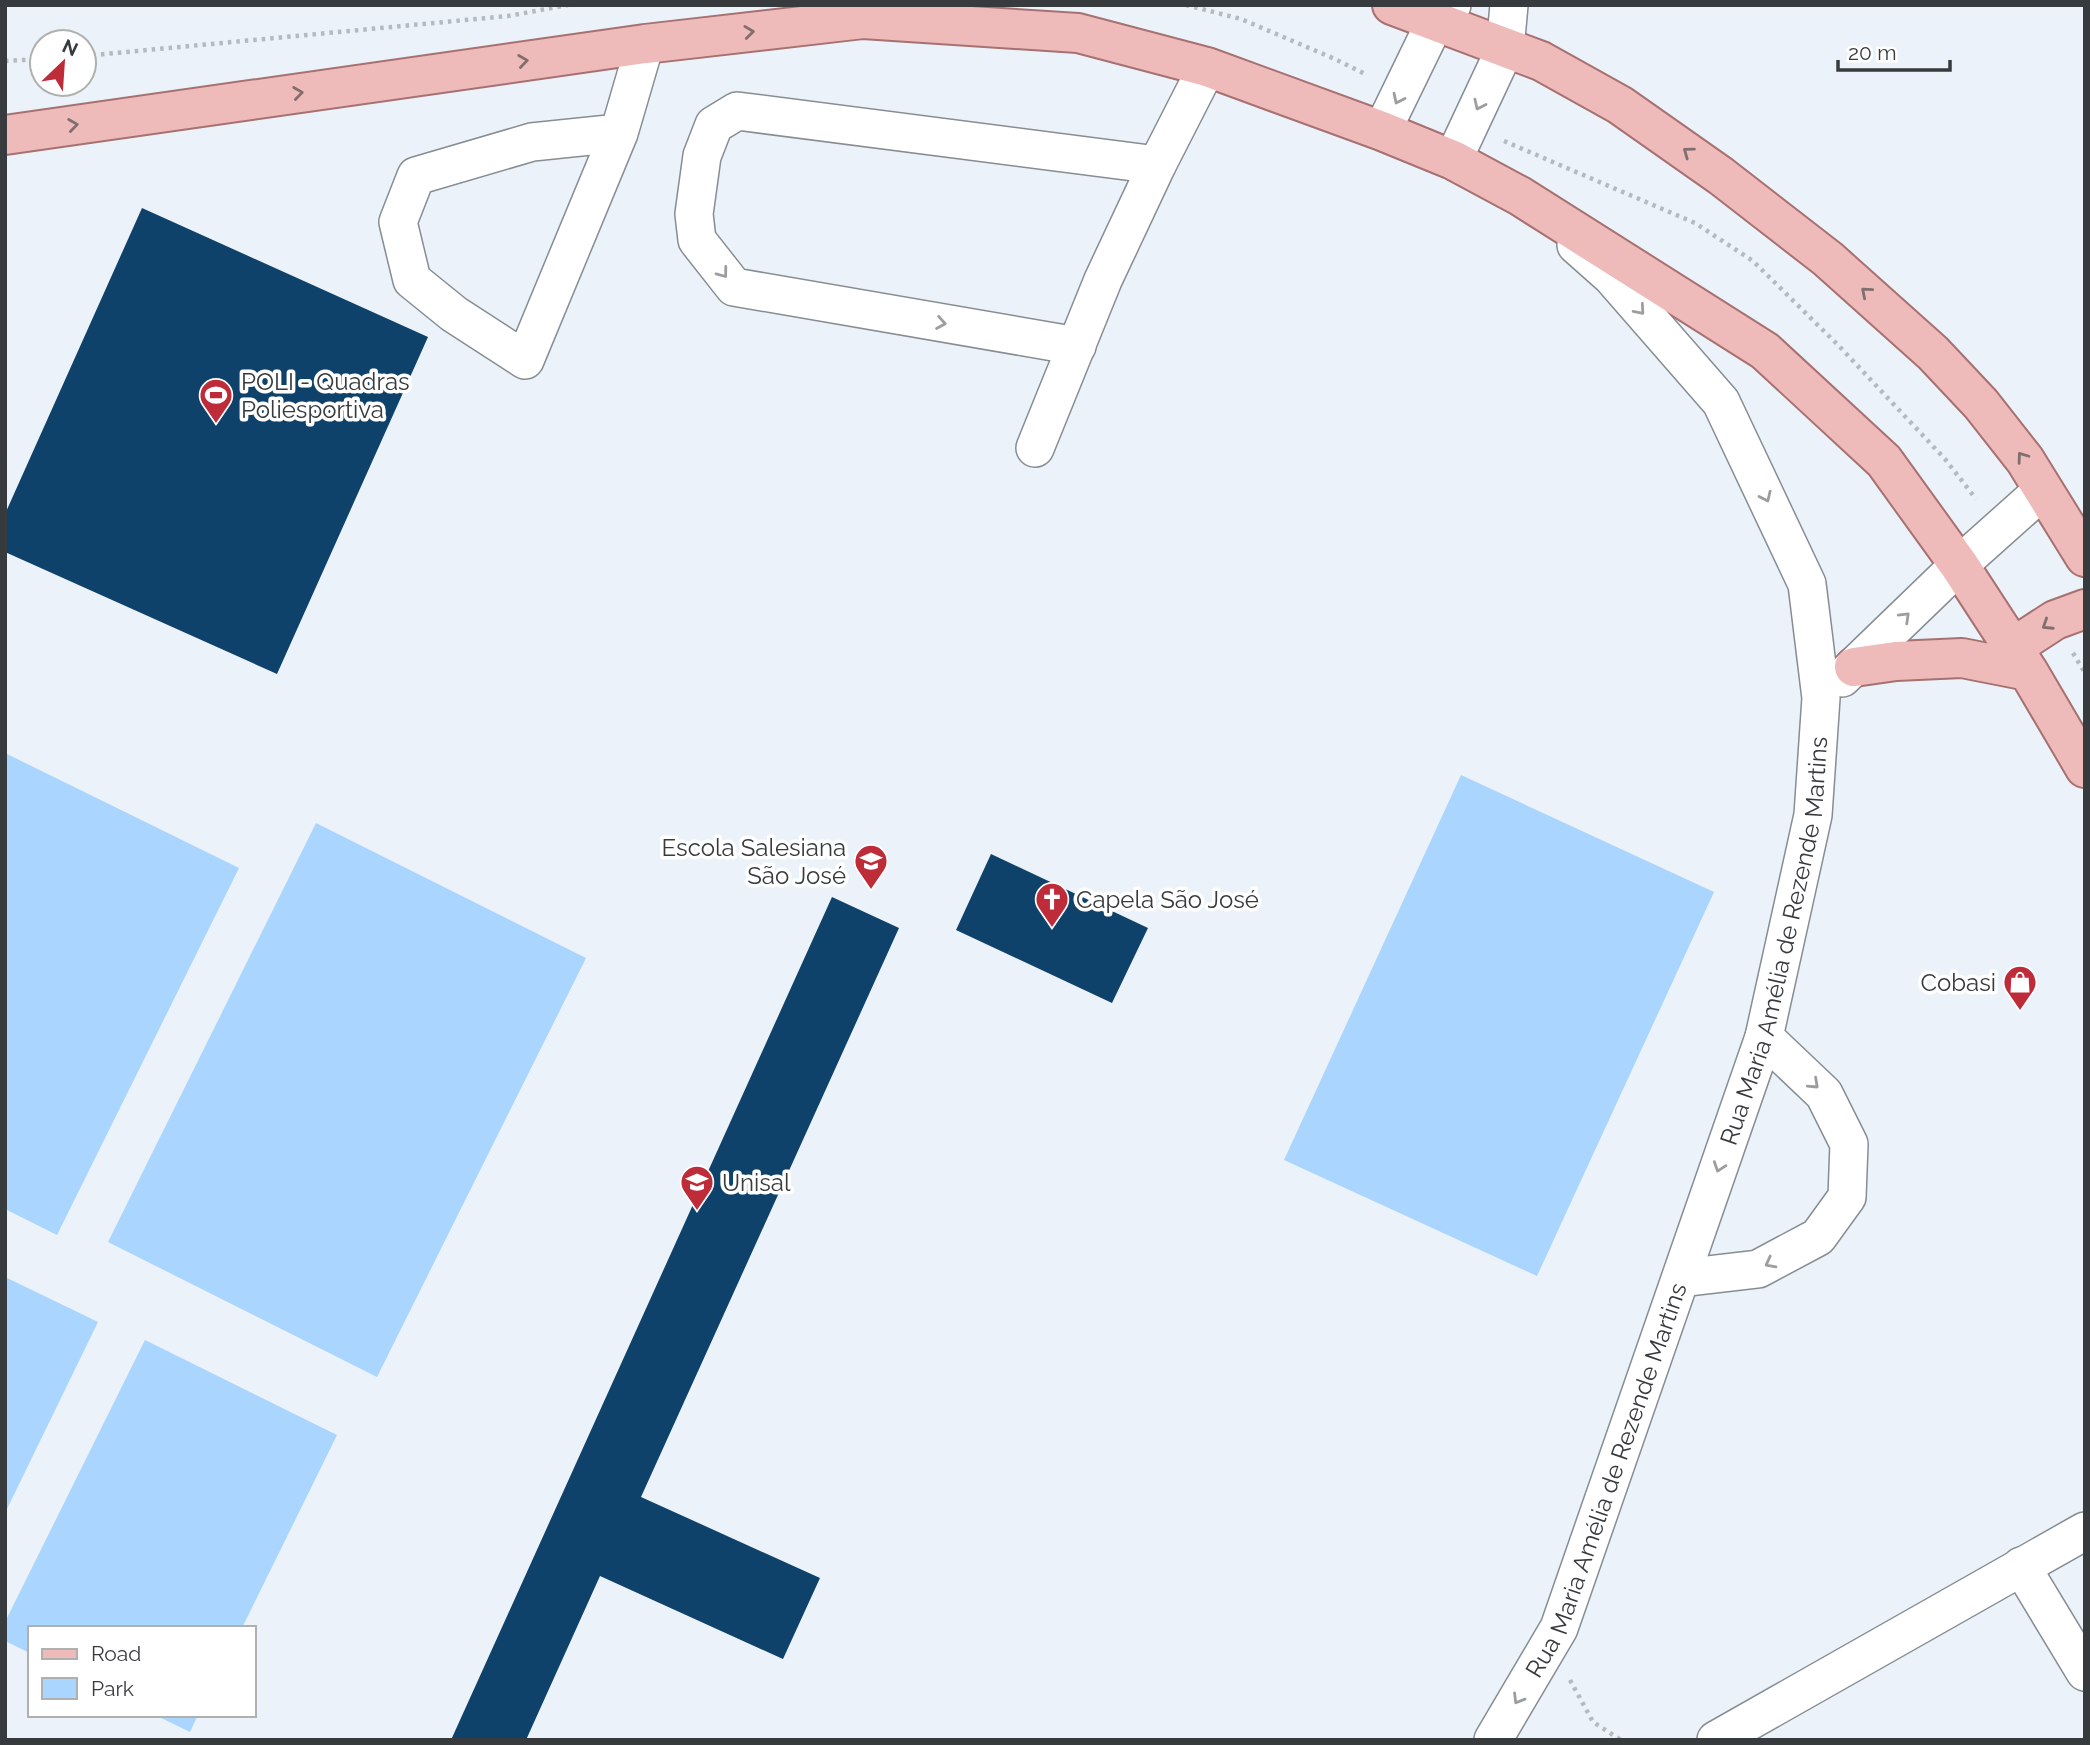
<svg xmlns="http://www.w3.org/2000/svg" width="2090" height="1745" viewBox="0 0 2090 1745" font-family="Raleway,sans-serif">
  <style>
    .green { fill: #aad5fe }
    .building { fill: #0f426a }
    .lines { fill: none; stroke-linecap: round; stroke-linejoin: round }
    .minor-casing { stroke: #868d93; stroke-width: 40 }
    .major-casing { stroke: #a67170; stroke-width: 42 }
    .path { stroke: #b4babf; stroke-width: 4.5; stroke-dasharray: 3.5 5; stroke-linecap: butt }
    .minor { stroke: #fff; stroke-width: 37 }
    .major { stroke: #eebbba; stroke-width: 38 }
    .oneway { stroke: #816e6f }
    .oneway2 { stroke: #9c9d9e }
    .labels { text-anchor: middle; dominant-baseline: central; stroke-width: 7; stroke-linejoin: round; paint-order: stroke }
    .poi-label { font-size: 24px; fill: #383b3d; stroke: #fff; text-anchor: start }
    .street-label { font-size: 24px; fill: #383b3d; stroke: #fff }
  </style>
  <rect width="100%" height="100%" fill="#ebf2f9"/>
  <path class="green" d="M5,753L239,868L57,1235L5,1209Z
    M1461,775L1714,892L1537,1276L1284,1160Z
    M316,823L586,958L377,1377L108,1242Z
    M5,1277L98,1322L5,1513Z
    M145,1340L337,1435L242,1628H30V1653L5,1641V1622Z
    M155,1715H198L190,1732Z"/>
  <path class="building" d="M142,208L428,337L277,674L5,552V514Z
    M991,854L1148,928L1112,1003L956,930Z
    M832,897L899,928L641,1497L820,1578L783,1659L600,1576L526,1740H451Z"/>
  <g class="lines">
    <defs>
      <g id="minor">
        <path d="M1382,131L1435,22L1452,5"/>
        <path d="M619,133L532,142L416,176L398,222L412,280L454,314L525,360L619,133L645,44"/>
        <path d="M1453,160L1505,49L1509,5"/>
        <path d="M1077,346L734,287L697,240L694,214L702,156L714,125L737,111L1157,165"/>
        <path d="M1035,448L1103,280L1157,165L1207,67"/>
        <path d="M1842,678L1959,565L2043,490"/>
        <path d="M1681,1278L1758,1269L1818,1237L1847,1197L1849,1144L1824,1094L1764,1037"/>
        <path d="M2021,1566L2085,1672"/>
        <path id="s1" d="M1493,1740L1559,1628L1764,1037L1813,815L1821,698L1807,584L1721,402L1612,277L1576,245"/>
        <path d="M1716,1740L2085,1531"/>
      </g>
      <path id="major" d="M1392,5L1541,61L1620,105L1721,176L1828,259L1933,353L1981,404L2025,460L2085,557
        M5,135L645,44L863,19L1078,33L1207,67L1382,131L1453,160L1520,196L1765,351L1884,461L1959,565L2028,671L2085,768
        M2012,648L2055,620L2085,609
        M1854,667L1896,661L1962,658L2028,671"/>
    </defs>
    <use href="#minor" class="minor-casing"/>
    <use href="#major" class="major-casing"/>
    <path class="path" d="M1186,5L1241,19L1335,59L1367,75
      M84,56L508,16L568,5
      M5,61L42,59
      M1504,141L1695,223L1753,261L1839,346L1945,459L1976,499
      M2073,653L2085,673
      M1570,1680L1593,1722L1621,1740"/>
    <use href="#minor" class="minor"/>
    <use href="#major" class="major"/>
  </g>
  <defs><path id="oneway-chevron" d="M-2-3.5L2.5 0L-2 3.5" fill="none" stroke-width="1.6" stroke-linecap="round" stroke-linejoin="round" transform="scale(1.75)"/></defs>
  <g class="oneway">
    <use href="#oneway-chevron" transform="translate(749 32) rotate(-7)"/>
    <use href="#oneway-chevron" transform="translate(523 61) rotate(-8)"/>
    <use href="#oneway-chevron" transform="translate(298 93) rotate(-8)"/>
    <use href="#oneway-chevron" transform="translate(73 125) rotate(-8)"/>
    <use href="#oneway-chevron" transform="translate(1688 152) rotate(-144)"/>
    <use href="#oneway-chevron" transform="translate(1866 292) rotate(-139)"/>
    <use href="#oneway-chevron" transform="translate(2022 457) rotate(-126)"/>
    <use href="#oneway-chevron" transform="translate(2047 625) rotate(147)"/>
  </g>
  <g class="oneway2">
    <use href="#oneway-chevron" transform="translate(1398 99) rotate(116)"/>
    <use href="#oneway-chevron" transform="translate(1479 105) rotate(115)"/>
    <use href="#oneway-chevron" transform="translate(723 273) rotate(53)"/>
    <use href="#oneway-chevron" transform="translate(1640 310) rotate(49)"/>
    <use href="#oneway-chevron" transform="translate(941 323) rotate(10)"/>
    <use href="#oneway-chevron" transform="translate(1766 497) rotate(65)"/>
    <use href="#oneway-chevron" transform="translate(1905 617) rotate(-44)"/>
    <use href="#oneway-chevron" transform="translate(1814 1084) rotate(43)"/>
    <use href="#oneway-chevron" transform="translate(1719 1167) rotate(109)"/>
    <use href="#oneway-chevron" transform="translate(1770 1263) rotate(152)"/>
    <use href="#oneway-chevron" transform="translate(1518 1699) rotate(121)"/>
  </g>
  <defs>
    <symbol id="stadium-pin" viewBox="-11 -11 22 30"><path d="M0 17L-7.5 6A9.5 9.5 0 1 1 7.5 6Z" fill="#bd2c38" stroke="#fff"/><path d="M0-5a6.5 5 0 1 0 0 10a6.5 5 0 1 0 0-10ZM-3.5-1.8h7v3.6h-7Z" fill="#fff"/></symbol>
    <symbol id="school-pin" viewBox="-11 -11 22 30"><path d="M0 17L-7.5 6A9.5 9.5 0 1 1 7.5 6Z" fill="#bd2c38" stroke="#fff"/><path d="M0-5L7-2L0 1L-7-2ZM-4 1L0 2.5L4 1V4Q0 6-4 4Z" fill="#fff"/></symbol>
    <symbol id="church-pin" viewBox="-11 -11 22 30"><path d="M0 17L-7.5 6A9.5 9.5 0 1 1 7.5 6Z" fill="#bd2c38" stroke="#fff"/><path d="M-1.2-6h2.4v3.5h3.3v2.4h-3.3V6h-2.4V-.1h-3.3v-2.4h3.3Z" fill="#fff"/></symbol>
    <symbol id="shop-pin" viewBox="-11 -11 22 30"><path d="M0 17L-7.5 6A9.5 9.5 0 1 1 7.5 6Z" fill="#bd2c38" stroke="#fff"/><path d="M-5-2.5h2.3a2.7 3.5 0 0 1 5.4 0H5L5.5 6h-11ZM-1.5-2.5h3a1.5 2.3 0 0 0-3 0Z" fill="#fff"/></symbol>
    <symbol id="university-pin" viewBox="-11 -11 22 30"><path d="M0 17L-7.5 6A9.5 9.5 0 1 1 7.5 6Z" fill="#bd2c38" stroke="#fff"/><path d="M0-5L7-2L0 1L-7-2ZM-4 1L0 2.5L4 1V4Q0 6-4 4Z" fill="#fff"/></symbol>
  </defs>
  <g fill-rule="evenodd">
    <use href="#stadium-pin" x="197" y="376" width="38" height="52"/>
    <use href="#school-pin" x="852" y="842" width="38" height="52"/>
    <use href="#church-pin" x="1033" y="880" width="38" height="52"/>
    <use href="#shop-pin" x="2001" y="963" width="38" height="52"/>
    <use href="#university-pin" x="678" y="1163" width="38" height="52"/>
  </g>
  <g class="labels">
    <g class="poi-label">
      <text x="241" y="381">POLI - Quadras<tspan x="241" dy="28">Poliesportiva</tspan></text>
      <text x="846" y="847" text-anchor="end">Escola Salesiana<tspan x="846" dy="28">São José</tspan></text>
      <text x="1076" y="899">Capela São José</text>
      <text x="1996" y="982" text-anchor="end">Cobasi</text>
      <text x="722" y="1182">Unisal</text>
    </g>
    <g class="street-label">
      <text stroke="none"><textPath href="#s1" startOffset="852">Rua Maria Amélia de Rezende Martins</textPath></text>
      <text stroke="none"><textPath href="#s1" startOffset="285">Rua Maria Amélia de Rezende Martins</textPath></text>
    </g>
  </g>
  <rect width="2090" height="1745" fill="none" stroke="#383b3d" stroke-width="14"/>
  <rect x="28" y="1626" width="228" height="91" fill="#ffffff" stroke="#afb1b1" stroke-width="2"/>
  <rect x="42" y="1649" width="35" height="10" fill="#eebbba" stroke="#afb1b1" stroke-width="2"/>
  <text x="91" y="1661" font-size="21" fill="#383b3d">Road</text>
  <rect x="42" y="1678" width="35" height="21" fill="#aad5fe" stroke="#afb1b1" stroke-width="2"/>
  <text x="91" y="1696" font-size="21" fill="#383b3d">Park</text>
  <g transform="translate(63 63) rotate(25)"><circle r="33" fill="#ffffff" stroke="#afb1b1" stroke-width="2"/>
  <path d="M0-5L12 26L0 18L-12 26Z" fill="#bd2c38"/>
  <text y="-10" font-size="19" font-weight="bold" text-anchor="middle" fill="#383b3d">N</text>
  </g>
  <path d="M1838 60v10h112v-10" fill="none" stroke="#383b3d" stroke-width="3.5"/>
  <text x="1848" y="60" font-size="21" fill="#383b3d" stroke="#ffffff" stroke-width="5" paint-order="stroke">20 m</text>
</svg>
